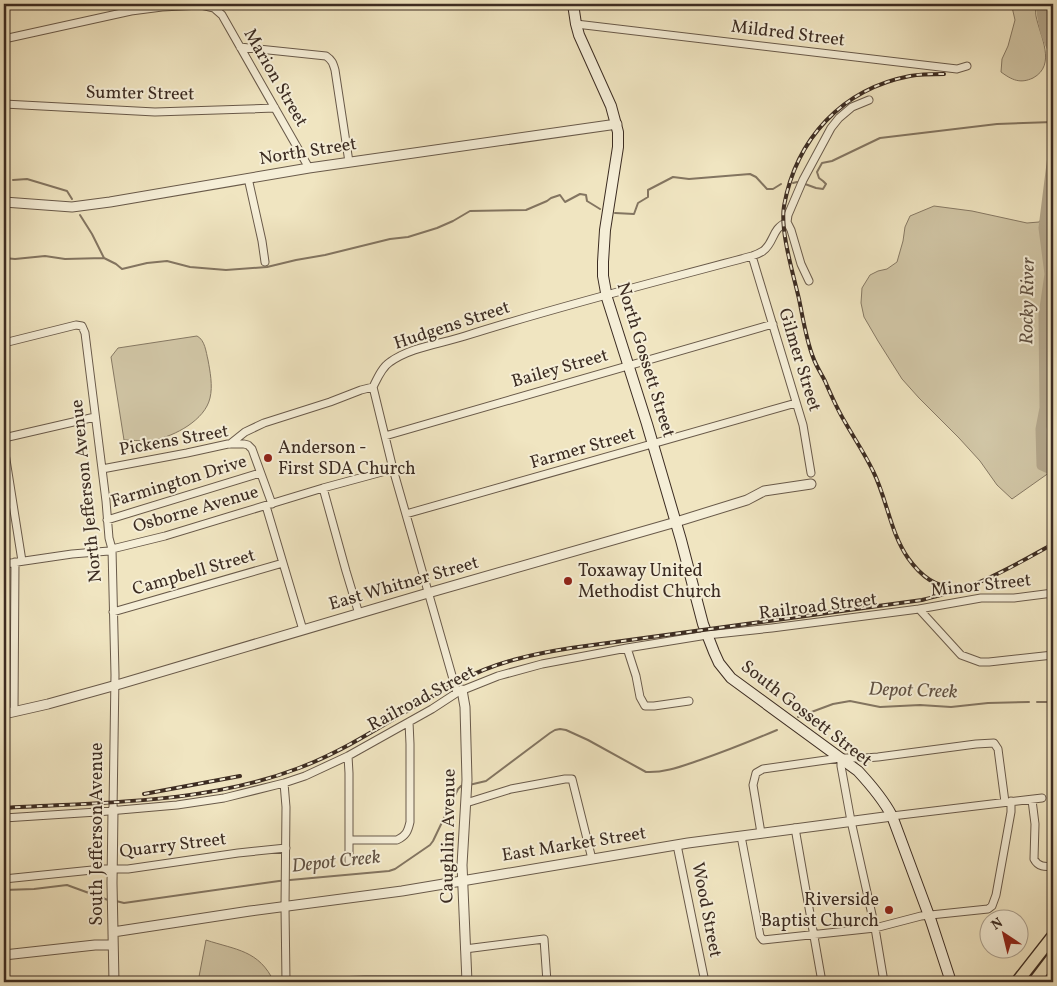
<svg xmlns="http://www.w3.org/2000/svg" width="1057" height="986" viewBox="0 0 1057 986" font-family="Vollkorn,serif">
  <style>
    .green { fill: #d1c6a6; stroke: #867964 }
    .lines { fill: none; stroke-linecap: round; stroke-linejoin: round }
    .stream { stroke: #837561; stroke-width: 2 }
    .river { stroke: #b3a68b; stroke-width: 11 }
    .minor-casing { stroke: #695a4a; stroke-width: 9 }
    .tertiary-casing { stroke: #695a4a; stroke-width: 11 }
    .secondary-casing { stroke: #3c2c22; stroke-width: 12 }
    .trunk-casing { stroke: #3c2c22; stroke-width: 14 }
    .minor { stroke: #f5eed7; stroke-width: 7 }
    .tertiary { stroke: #f5eed7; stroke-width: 9 }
    .secondary { stroke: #f5eed7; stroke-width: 10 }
    .trunk { stroke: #f0e5c1; stroke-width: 11 }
    .rail-casing { stroke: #3c2c22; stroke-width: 4 }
    .rail { stroke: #f5eed7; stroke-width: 2; stroke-dasharray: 5.5; stroke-linecap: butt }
    .poi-dot { fill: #8f2418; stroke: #f5eed7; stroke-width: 2 }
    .labels { text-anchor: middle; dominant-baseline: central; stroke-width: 4; stroke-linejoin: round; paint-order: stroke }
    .street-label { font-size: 18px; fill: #3c2c22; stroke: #f5eed7 }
    .poi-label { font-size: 18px; fill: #3c2c22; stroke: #f5eed7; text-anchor: start }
    .water-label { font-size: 19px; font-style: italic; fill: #605142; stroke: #f5eed7 }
  </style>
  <rect width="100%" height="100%" fill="#f0e5c1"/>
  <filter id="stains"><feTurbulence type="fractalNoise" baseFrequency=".004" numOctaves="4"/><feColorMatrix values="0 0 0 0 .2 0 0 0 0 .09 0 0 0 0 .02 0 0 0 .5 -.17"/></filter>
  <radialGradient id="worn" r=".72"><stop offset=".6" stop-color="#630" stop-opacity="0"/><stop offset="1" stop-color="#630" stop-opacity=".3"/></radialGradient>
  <path class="green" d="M1009,4H1036C1036,7 1035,12 1036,16C1040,36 1057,65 1033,78C1020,84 1012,80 1001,72L1002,59L1008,46L1015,20L1012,7Z
    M1053,204V470L1012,499L997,485L980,461L959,438L919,398L902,379L878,341L864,317L861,303L862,288L870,275L878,271L887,269L897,262L903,241L905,227L910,216L934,206L972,211L1027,223L1039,222Z
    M197,336C205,340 206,352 208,360C210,371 213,386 210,398C205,420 175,436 154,440C144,442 134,440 124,440L111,357L118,348Z
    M206,940C236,950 259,950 274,982H198Z"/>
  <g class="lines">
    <path class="stream" d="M13,180L27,179L67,191L72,199
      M793,183L797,182L800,183
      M805,184L816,188L823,189L826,184L823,181L819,178L817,172L822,163L832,161L880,138L997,124L1053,122
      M615,213L634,214L638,203L648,197V190L673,177L689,179L750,174L756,177L767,189H773L781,184
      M80,215L92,234L104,258
      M4,258L15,259L45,256L65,259L104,258L116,264L122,269L147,263L167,261L190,267L226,270L267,267L296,260L325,255L390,239L408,237L437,228L453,221L470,211L526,210L547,201L551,198L560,195L565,202L580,194L586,195L587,201L600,209
      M1053,470V471
      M1037,702H1053
      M798,717L833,704L850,701L880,707L920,705L951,707L988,703L1029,702
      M469,785L486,781L550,733L555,730L560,729L566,730L588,740L646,772C665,773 682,766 700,760C726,751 751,741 777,730
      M4,890L34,889L67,885L108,900
      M116,901L124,903L279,881L389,871L395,869L430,845L433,841L458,789L461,786L465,785"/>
    <path class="river" d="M1041,4C1043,20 1045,35 1053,49
      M1053,470L1042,465L1041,429L1045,408L1044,315L1050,274L1044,228L1053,156"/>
    <defs>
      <path id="minor" d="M576,24L957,69L967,66
        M4,39L131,11L162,7L201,5L214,8L222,15L309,168
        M240,47L326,56C332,60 333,63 335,70L349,162
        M4,104L155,112L275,108
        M248,178L262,241L265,262
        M752,256L803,425L811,473
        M809,281L801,264L791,230L787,222L788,215L803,180L831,128L839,118L852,107L869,100
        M4,343L76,325L82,326L85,333L106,501L109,538L112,549L115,675L113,810
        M385,436L773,324
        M4,438L95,417
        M230,444L245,432L264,423L330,402L361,390L373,387
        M4,447L22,561
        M102,469L187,453L228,444H244L248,445L252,449L272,504
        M323,488L346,571L359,614
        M266,506L303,630
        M406,514L796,403
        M107,520L260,473
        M4,564L72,554L109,551L112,549L165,536L323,488L393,469
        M1053,593L1014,598H981L919,609L961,655L980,662H989L1053,655
        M113,612L283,563
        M627,648L636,676L640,697L645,706H654L689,701
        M457,693L393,469L373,387C377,379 382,367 390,362C411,347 440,344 465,336C559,306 656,282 752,256C755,255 760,253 763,251C775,242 771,229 787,222
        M14,711L15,562
        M348,756L349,773V862
        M841,758V766L851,821L875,928L884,982
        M284,783L286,807L285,907L286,982
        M1032,800L1035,824L1034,859C1038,867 1045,867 1053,866
        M466,803L511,789L565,779H572L592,859
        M892,816L1042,798
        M4,818L97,812L177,805L224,798L284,783L305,776L348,756L432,709L458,692L498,676L542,664L627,648L707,635L772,628L919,609
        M795,828L822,982
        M761,833L753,785L756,773L763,769L840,758H865L878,757L976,744L994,743L998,749L1005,802
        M741,836L760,936L763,940L875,928L921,916L988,909L992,906L996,895L1011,812V801
        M350,840H397C406,836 408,831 410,822V744L409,722
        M677,845L705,982
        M4,879L102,869H128L238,853L286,848
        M465,949L544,939L547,982
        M4,955L5,982
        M301,982L365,980H467"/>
      <path id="tertiary" d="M4,202L72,207L110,202L309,168L617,124
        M462,690L465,707L467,780L462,865L467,982
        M4,714L48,704L120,684L428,593L676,522L747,500L764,491L811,484
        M113,810L112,883L114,982
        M113,932L250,911L402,891L688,843L892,816
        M4,955L95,945H113"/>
      <path id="secondary" d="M573,4L576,24L579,35L611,106L618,132V147L605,230L603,262V276L607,298L647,424L681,540L703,624L714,652L719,663L731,678L858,771C871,785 883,799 892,816L931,921L951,982"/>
      <path id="trunk" d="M1017,982L1053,936
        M1034,982L1053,957"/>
    </defs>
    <use href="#minor" class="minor-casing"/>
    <use href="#tertiary" class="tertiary-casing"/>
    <use href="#secondary" class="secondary-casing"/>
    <use href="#trunk" class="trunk-casing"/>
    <use href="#minor" class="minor"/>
    <use href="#tertiary" class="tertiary"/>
    <use href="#secondary" class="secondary"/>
    <use href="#trunk" class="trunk"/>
    <defs>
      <path id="rail" d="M944,74C932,74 921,74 910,76C842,89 796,139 784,206C780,231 793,273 799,299C803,318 806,339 813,357C816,366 821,373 825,381C831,395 837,409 845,422C854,438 865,454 873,471C887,499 890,532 908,558C920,575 937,589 958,587
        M144,794L240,776
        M4,808C103,802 205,804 299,768C357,746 407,708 462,680C496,662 533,654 571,648L922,600C938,596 954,592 970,586C999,575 1026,559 1053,544"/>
    </defs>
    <use href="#rail" class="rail-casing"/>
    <use href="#rail" class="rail"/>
  </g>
  <g class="poi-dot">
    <circle cx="268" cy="458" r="5"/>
    <circle cx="568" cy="581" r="5"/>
    <circle cx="889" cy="910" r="5"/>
  </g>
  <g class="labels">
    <g class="street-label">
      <text transform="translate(788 34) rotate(7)">Mildred Street</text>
      <text transform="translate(275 78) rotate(60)">Marion Street</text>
      <text transform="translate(140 94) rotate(1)">Sumter Street</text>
      <text transform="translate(308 152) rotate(-9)">North Street</text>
      <text transform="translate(452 326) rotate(-18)">Hudgens Street</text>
      <text transform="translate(645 360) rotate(73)">North Gossett Street</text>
      <text transform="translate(799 360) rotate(73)">Gilmer Street</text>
      <text transform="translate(560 369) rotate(-16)">Bailey Street</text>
      <text transform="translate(174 441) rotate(-10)">Pickens Street</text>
      <text transform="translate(583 449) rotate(-16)">Farmer Street</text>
      <text transform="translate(179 482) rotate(-17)">Farmington Drive</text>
      <text transform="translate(87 491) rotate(-96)">North Jefferson Avenue</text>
      <text transform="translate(196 510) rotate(-16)">Osborne Avenue</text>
      <text transform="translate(194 573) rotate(-16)">Campbell Street</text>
      <text transform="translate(404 584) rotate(-16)">East Whitner Street</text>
      <text transform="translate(981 586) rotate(-6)">Minor Street</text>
      <text transform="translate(818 607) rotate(-7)">Railroad Street</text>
      <text transform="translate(422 699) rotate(-28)">Railroad Street</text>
      <text transform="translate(806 714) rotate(38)">South Gossett Street</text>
      <text transform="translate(97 834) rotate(-90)">South Jefferson Avenue</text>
      <text transform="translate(449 836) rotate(-89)">Caughlin Avenue</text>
      <text transform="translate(574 845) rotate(-9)">East Market Street</text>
      <text transform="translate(173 846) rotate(-7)">Quarry Street</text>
      <text transform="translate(706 910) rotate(79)">Wood Street</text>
    </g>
    <g class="poi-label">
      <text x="278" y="448">Anderson -<tspan x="278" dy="21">First SDA Church</tspan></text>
      <text x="578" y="571">Toxaway United<tspan x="578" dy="21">Methodist Church</tspan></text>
      <text x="879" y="900" text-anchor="end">Riverside<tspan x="879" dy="21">Baptist Church</tspan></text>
    </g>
    <g class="water-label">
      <text transform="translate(1028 301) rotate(-89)">Rocky River</text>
      <text transform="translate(913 691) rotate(2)">Depot Creek</text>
      <text transform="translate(336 862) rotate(-6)">Depot Creek</text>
    </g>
  </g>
  <rect width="1057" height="986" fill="none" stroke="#f0e5c1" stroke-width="20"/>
  <rect x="5" y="5" width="1047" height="976" fill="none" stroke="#3c2c22" stroke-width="2.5"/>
  <rect x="10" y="10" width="1037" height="966" fill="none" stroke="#3c2c22"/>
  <g transform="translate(1004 934) rotate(325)"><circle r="24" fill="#f5eed7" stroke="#aba08f"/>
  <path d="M0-4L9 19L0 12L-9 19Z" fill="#8f2418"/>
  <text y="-8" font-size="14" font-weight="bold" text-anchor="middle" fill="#3c2c22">N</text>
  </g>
  <rect width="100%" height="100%" filter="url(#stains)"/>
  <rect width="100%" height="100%" fill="url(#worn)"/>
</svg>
